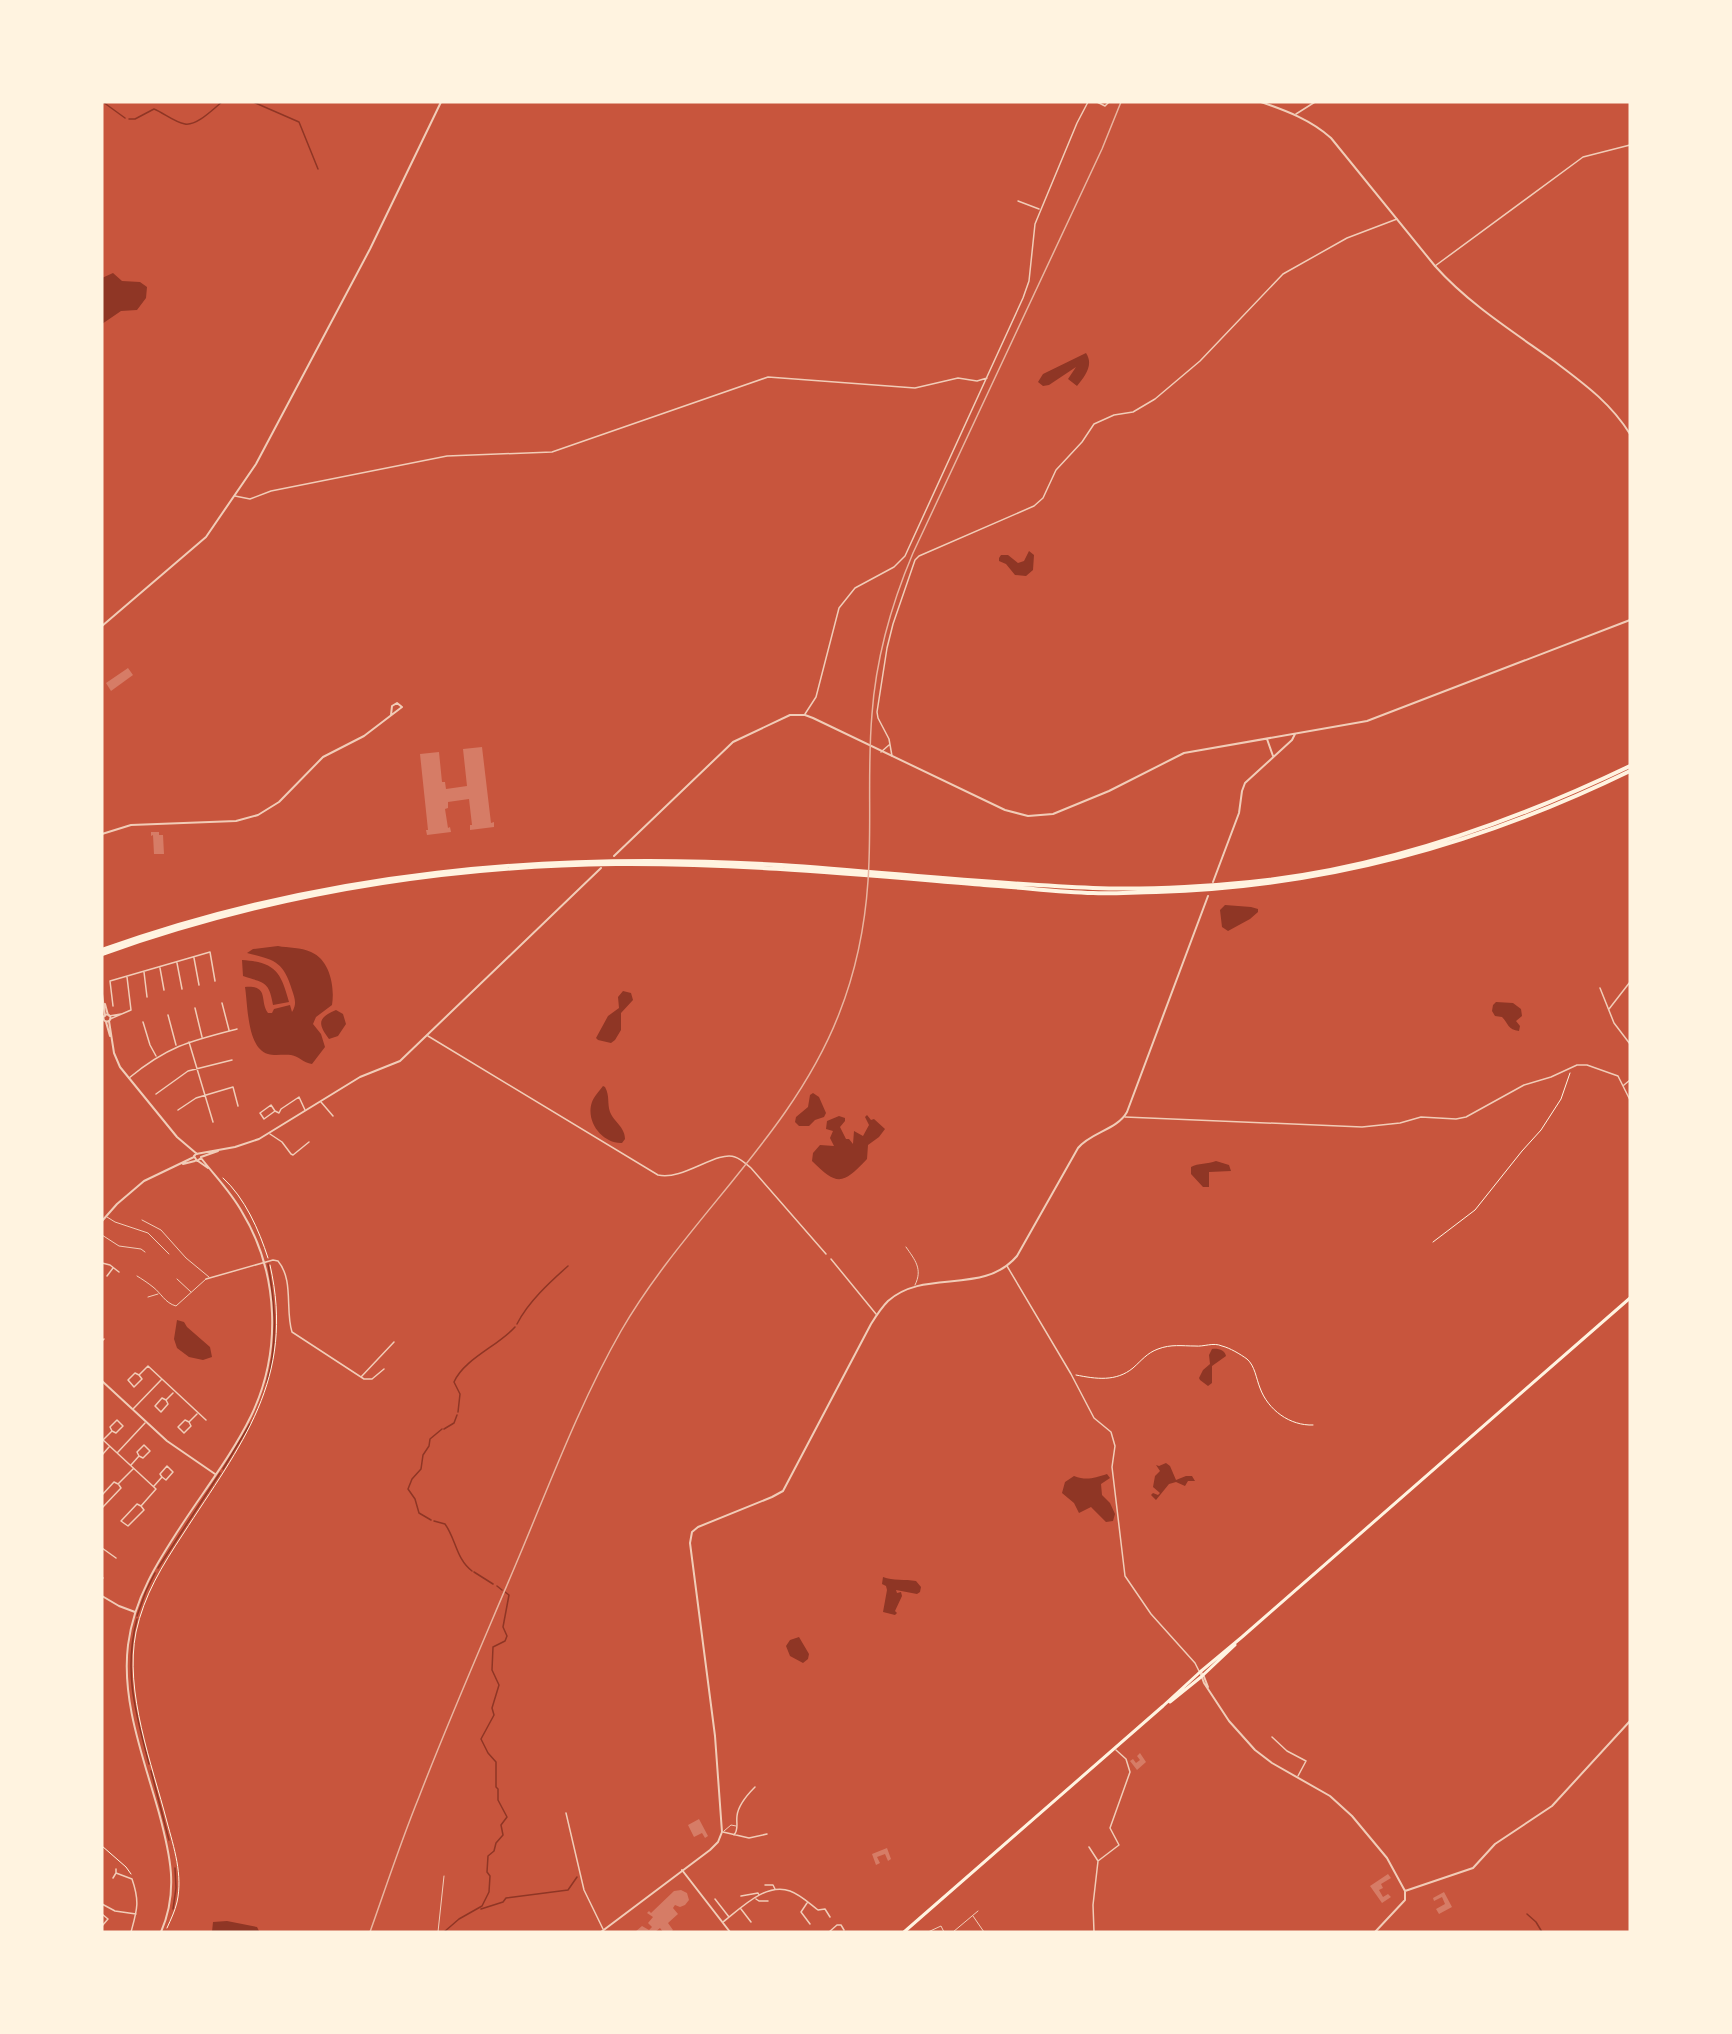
<svg xmlns="http://www.w3.org/2000/svg" width="1732" height="2034" viewBox="0 0 1732 2034" font-family="Jost,sans-serif">
  <style>
    .water { fill: #8f3625 }
    .lines { fill: none; stroke-linecap: round; stroke-linejoin: round }
    .stream { stroke: #8f3625; stroke-width: 1.5 }
    .building { fill: #d67c66 }
    .path { stroke: #fff3e0; stroke-width: 1 }
    .service { stroke: #f1ccb7; stroke-width: 1 }
    .minor { stroke: #f1ccb7; stroke-width: 1.5 }
    .tertiary { stroke: #f1ccb7; stroke-width: 2 }
    .secondary { stroke: #fff3e0; stroke-width: 3 }
    .motorway { stroke: #fff3e0; stroke-width: 4 }
    .rail { stroke: #e9b49f; stroke-width: 1.5 }
  </style>
  <rect width="100%" height="100%" fill="#c8553d"/>
  <path class="water" d="M113,273L122,281L140,282L147,287L146,298L137,310L121,311L102,324V278Z
    M1086,353C1094,365 1085,376 1077,386L1068,379L1076,367L1049,385L1043,386L1038,382L1043,374Z
    M1029,551L1034,555L1033,570L1026,576L1015,575L1006,564L999,561V558L1001,555H1008L1018,563L1024,561Z
    M1225,905L1251,907L1258,909V912L1250,919L1228,931L1222,927L1220,910Z
    M278,946C288,948 301,947 311,952C330,960 335,987 332,1005L316,1017L313,1024L321,1034L325,1047L312,1064C303,1063 299,1056 291,1055C283,1054 275,1056 268,1054C247,1048 248,1006 245,987C270,985 259,1001 268,1013H272L274,1009L290,1005L292,1012C297,1004 295,999 292,990C283,960 273,960 247,953L253,949Z
    M242,960C275,962 281,972 289,1002L273,1005C269,980 263,983 243,976Z
    M623,991L631,993L633,1000L621,1013V1030L615,1040L611,1043L598,1040L596,1038L608,1016L619,1008L618,997Z
    M1496,1002L1513,1003L1521,1009L1522,1016L1516,1021L1520,1026L1519,1031C1508,1030 1508,1023 1502,1017L1495,1016L1492,1011L1493,1005Z
    M336,1010L343,1014L346,1024L338,1036L329,1039C318,1024 317,1018 336,1010Z
    M603,1086L605,1087C610,1096 607,1103 610,1112C614,1122 625,1127 625,1139L622,1143C603,1144 585,1122 592,1102C594,1097 599,1091 603,1086Z
    M813,1093L819,1097L826,1113L824,1117L815,1120L809,1126H799L795,1122L796,1117L808,1107L810,1095Z
    M867,1115L871,1120L874,1119L885,1129L879,1137L868,1145L867,1159C843,1184 838,1187 812,1161L813,1153L820,1145L834,1146L830,1138L833,1131L826,1129L827,1121L839,1116L845,1118V1121L840,1127L846,1139H849L853,1144L854,1131L863,1136L869,1125L865,1117Z
    M1216,1161L1229,1165L1231,1171L1209,1172V1187H1203L1191,1174V1167C1198,1163 1208,1164 1216,1161Z
    M177,1320L184,1322L187,1327L210,1347L212,1357L203,1360L189,1357L177,1348L174,1339Z
    M1212,1349C1218,1348 1225,1350 1226,1356L1212,1366V1383L1208,1386L1200,1380L1199,1378L1203,1370L1210,1364L1209,1355Z
    M1166,1463L1170,1466L1176,1480L1186,1476H1192L1195,1481H1188L1185,1486L1176,1482L1169,1484L1156,1500L1151,1495L1153,1493L1158,1495L1160,1493L1153,1487L1155,1476L1160,1471L1156,1465L1159,1466Z
    M1107,1474L1110,1478L1101,1484L1102,1495L1110,1503L1115,1514L1113,1521L1106,1522L1091,1507L1079,1513L1074,1503L1062,1493L1065,1482L1074,1476C1087,1481 1094,1478 1107,1474Z
    M883,1577C893,1581 905,1579 916,1581L921,1587L920,1592L917,1594L896,1590L897,1593L901,1592L902,1596L895,1611L897,1613L895,1615L883,1612L887,1590L886,1586L882,1584Z
    M799,1637L809,1654L808,1659L803,1663L790,1656L786,1646L790,1640Z
    M227,1921L257,1927L259,1931L212,1932L213,1922Z"/>
  <g class="lines">
    <path class="stream" d="M103,102L125,118
      M253,102L299,122L318,169
      M129,119H135L154,109C164,113 174,122 185,124C197,126 213,109 222,102
      M517,1324C528,1302 550,1282 568,1266
      M267,1382C278,1343 275,1304 268,1264
      M458,1412L460,1394L454,1382C464,1359 498,1346 515,1327
      M444,1429L454,1423L457,1415
      M223,1469L250,1424
      M431,1520L419,1513L415,1499L408,1489L412,1479L421,1469L423,1455L429,1446L430,1439L442,1429
      M434,1521L445,1524C456,1539 456,1559 472,1571
      M158,1568L220,1473
      M474,1572L493,1584
      M497,1586L502,1590
      M137,1616L146,1591L155,1573
      M137,1619C123,1672 136,1714 149,1764
      M151,1771L169,1840
      M173,1909L176,1888L175,1868
      M481,1909L503,1902L506,1898L568,1890L577,1877
      M1527,1914L1536,1922L1542,1932
      M444,1932L459,1919L482,1906L489,1892L490,1876L487,1872L488,1856L494,1851L496,1843L503,1835L501,1825L507,1817L498,1800V1789L496,1787V1762L488,1753L481,1739L494,1715L492,1708L499,1685L492,1670L493,1647L505,1641L507,1636L503,1627L509,1595L505,1592"/>
  </g>
  <path class="building" d="M128,668L133,675L111,691L106,683Z
    M482,747L491,823L494,822V827L470,830V825H472L469,799L448,802V808L445,809L448,828L450,827L451,832L427,835L426,830H428L420,754L439,752L442,782H445L446,789L467,786L463,749Z
    M151,832H159V835H163L164,854H154L153,835L151,836Z
    M1140,1753L1146,1762L1137,1770L1130,1761L1133,1759L1136,1763L1140,1760L1137,1756Z
    M699,1819L708,1836L705,1838L702,1833L694,1837L688,1825Z
    M887,1848L891,1859L888,1861L885,1854L877,1857L880,1863L876,1865L872,1854Z
    M1388,1874L1391,1878L1381,1884L1383,1888L1379,1890L1383,1897L1388,1894L1391,1897L1382,1903L1370,1886Z
    M681,1890L687,1893L689,1900L685,1905L680,1907L675,1905L673,1908L678,1914L668,1923L673,1930L671,1932H663L660,1928L655,1932H635L642,1926L649,1930L652,1927L648,1923L653,1917L647,1913L649,1911L651,1913L674,1891Z
    M1444,1892L1452,1907L1439,1914L1436,1909L1445,1904L1442,1897L1434,1901L1433,1898Z"/>
  <g class="lines">
    <path class="path" d="M223,1178C245,1198 259,1230 268,1258
      M1433,1242L1475,1210L1522,1151L1541,1130L1561,1099L1570,1073
      M1076,1375C1096,1379 1116,1382 1133,1368C1142,1360 1147,1353 1158,1349C1171,1344 1182,1346 1195,1346C1204,1347 1213,1342 1222,1346C1230,1348 1240,1354 1247,1359C1255,1366 1256,1378 1260,1388C1268,1410 1290,1426 1313,1425
      M102,1846L126,1867L131,1874
      M167,1928C171,1919 175,1911 177,1902C183,1875 174,1848 167,1822C152,1764 124,1692 136,1632C144,1595 162,1566 183,1534C241,1444 296,1379 270,1265"/>
    <path class="service" d="M107,1217L115,1222L148,1233L169,1254
      M142,1220L161,1230L186,1258L209,1277
      M102,1235L119,1246L141,1249L145,1252
      M906,1247C915,1260 923,1269 915,1285
      M137,1276C142,1279 148,1283 153,1287C161,1293 165,1303 176,1306L206,1279
      M177,1279L191,1292
      M148,1297L158,1294
      M724,1831L731,1825L736,1826
      M973,1916L984,1932
      M438,1932L444,1876
      M928,1932L941,1926L944,1932
      M953,1932L978,1911"/>
    <path class="minor" d="M1097,102L1105,106L1109,102
      M1296,114L1315,102
      M1018,201L1039,209
      M1435,266L1583,157L1630,145
      M235,496L250,499L271,491L447,456L552,452L768,377L915,388L958,378L977,381L987,378
      M805,714L816,697L839,608L855,588L894,567L905,556L1023,298L1029,281L1035,224L1077,123L1088,102
      M881,752L889,745
      M892,756L889,739L878,718L877,712L887,648L893,624L915,560L919,556L1034,506L1043,498L1056,470L1082,442L1094,424L1114,415L1133,412L1155,399L1200,361L1283,274L1347,238L1397,219
      M194,958L199,985
      M177,963L182,989
      M160,968L164,990
      M144,972L147,997
      M1600,988L1614,1023L1630,1044
      M222,1003L229,1030
      M113,1006L110,981L210,952L215,981
      M195,1008L202,1037
      M1609,1009L1630,982
      M168,1015L176,1045
      M109,1016L121,1014
      M110,1019L131,1010L127,977
      M143,1022L150,1045L156,1056
      M428,1036L658,1175C683,1181 717,1150 735,1157C741,1159 746,1164 751,1168L826,1254
      M189,1042L213,1122
      M129,1078C168,1046 190,1041 237,1029
      M1624,1085L1630,1080
      M156,1094L188,1071L232,1060
      M321,1102L333,1116
      M178,1110L196,1098L233,1087L238,1106
      M275,1111L271,1105L260,1113L264,1119L275,1111L279,1113L281,1109L299,1097L305,1110
      M1125,1117L1362,1127L1400,1123L1421,1117L1456,1119L1466,1117L1524,1085L1551,1077L1577,1065H1587L1618,1076L1630,1100
      M270,1134L282,1142L291,1154L293,1155L309,1142
      M831,1259L876,1314
      M102,1263L110,1265L119,1272
      M1007,1266L1071,1374L1094,1418L1111,1432L1115,1446L1112,1467L1125,1576L1151,1614L1195,1663L1199,1671
      M107,1276L113,1268
      M206,1279L273,1260L278,1261C294,1280 285,1310 292,1332L364,1379H372L384,1369
      M102,1341L104,1339
      M139,1375L142,1379L134,1387L128,1380L135,1373L139,1375L148,1366L206,1420
      M361,1377L394,1342
      M166,1400L162,1398L155,1406L161,1412L168,1404L166,1400L173,1393
      M133,1409L161,1380
      M189,1422L191,1426L184,1433L178,1427L185,1420L189,1422L197,1414
      M102,1439L156,1489L141,1506L144,1510L128,1526L121,1521L137,1504L141,1506
      M104,1439L112,1431L110,1427L117,1420L123,1426L116,1433L112,1431
      M118,1452L145,1423
      M102,1455L109,1447
      M131,1465L139,1456L137,1452L144,1445L150,1451L143,1458L139,1456
      M154,1486L162,1477L160,1474L167,1466L173,1472L166,1480L162,1477
      M102,1495L114,1482L118,1484L133,1469
      M102,1508L121,1488L119,1485
      M102,1548L116,1558
      M102,1577L103,1578
      M1272,1737L1287,1751L1306,1761L1298,1776
      M566,1813L584,1890L603,1929
      M723,1832L749,1838L767,1834
      M734,1835C739,1829 736,1824 737,1816C738,1805 747,1795 755,1787
      M1089,1847L1098,1861L1093,1905L1094,1932
      M1098,1861L1119,1845L1110,1828L1130,1772L1126,1759L1116,1750
      M116,1873L132,1879C140,1902 137,1910 131,1932
      M113,1878L116,1873V1869
      M765,1885H773L775,1889
      M741,1896L758,1893L759,1895
      M715,1899L729,1917
      M756,1899L759,1901H768
      M807,1903L801,1912L810,1924
      M102,1904L115,1911L136,1914
      M741,1909L751,1922
      M102,1914L108,1919L102,1926
      M723,1922C741,1908 766,1882 790,1891C801,1895 810,1904 818,1910L825,1909L830,1917
      M829,1932L837,1925H841L844,1930"/>
    <path class="tertiary" d="M1261,102C1287,111 1311,120 1331,138L1435,266C1469,304 1512,331 1554,361C1583,383 1610,402 1630,434
      M102,626L206,537L256,464L370,249L441,102
      M1267,739L1273,756
      M102,834L131,825L236,821L258,815L279,802L323,757L364,736L402,707L397,703L392,706L391,715
      M614,856L733,742L790,715H805L813,718L1005,810L1028,816L1053,814L1109,791L1184,753L1367,721L1630,620
      M1213,882L1239,813L1242,791L1245,783L1292,740L1295,734
      M102,994L105,1016
      M105,1004L108,1015
      M103.5 1018a3.5 3.5 0 1 1 7 0a3.5 3.5 0 1 1-7 0Z
      M109,1021L114,1053L120,1067L177,1137L197,1154
      M106,1022L110,1036
      M201,1157L218,1151
      M201,1158L197,1161L194,1156L196,1154L235,1147L259,1139L360,1077L400,1061L601,868
      M198,1161L208,1168
      M183,1164L195,1161
      M102,1221L117,1204L144,1181L194,1157
      M102,1381L167,1441L215,1474
      M102,1596L119,1606L135,1612
      M1200,1672L1204,1683L1229,1721L1255,1750L1272,1763L1330,1796L1352,1816L1387,1858L1405,1891V1900L1375,1932
      M1200,1672L1203,1674L1208,1687
      M682,1870L730,1932
      M1405,1891L1473,1868L1495,1844L1552,1806L1630,1721
      M161,1932C179,1891 170,1854 159,1813C144,1759 121,1701 128,1645C134,1598 158,1561 183,1523C206,1488 233,1453 251,1416C282,1352 279,1273 242,1212C231,1192 215,1176 201,1158
      M601,1932L710,1850L718,1842L722,1832L715,1736L690,1543L692,1532L698,1527L772,1497L783,1491L871,1324C876,1316 881,1308 888,1301C925,1268 983,1296 1017,1256L1078,1148C1091,1132 1117,1130 1127,1112L1208,896"/>
    <path class="secondary" d="M1170,1702L1201,1677L1235,1645
      M904,1932L1163,1706L1200,1672L1242,1637L1630,1298"/>
    <path class="motorway" d="M102,950C322,871 549,851 781,865C885,872 989,884 1093,888C1145,890 1198,887 1250,882C1382,869 1511,823 1630,766
      M102,954C267,895 442,866 616,864C739,863 862,875 984,885C1020,887 1057,892 1093,893C1114,894 1135,892 1156,892C1325,887 1478,845 1630,771"/>
    <path class="rail" d="M370,1932C386,1887 401,1841 419,1797C451,1714 487,1633 521,1552C552,1478 581,1401 621,1331C685,1220 792,1135 839,1014C856,971 865,926 868,881C872,825 867,770 872,714C876,658 891,605 913,553L1102,149L1121,102"/>
  </g>
  <rect width="1732" height="2034" fill="none" stroke="#fff3e0" stroke-width="207"/>
</svg>
